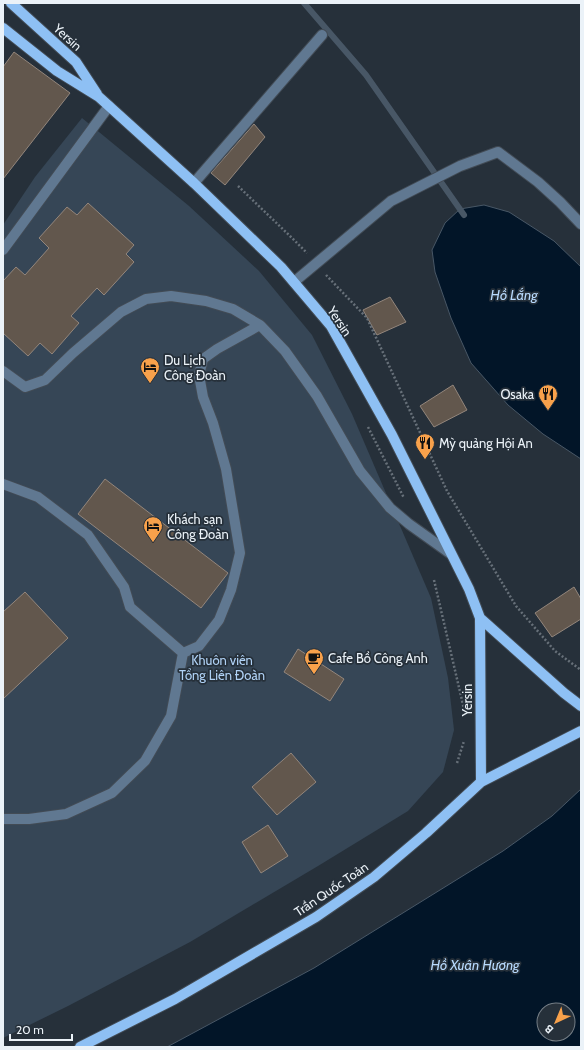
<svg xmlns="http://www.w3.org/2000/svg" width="584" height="1050" viewBox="0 0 584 1050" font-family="Cabin,sans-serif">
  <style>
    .green { fill: #364656 }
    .water { fill: #021528; stroke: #485766; fill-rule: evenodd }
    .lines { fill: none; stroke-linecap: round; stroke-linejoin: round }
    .stream { stroke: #485766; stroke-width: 6 }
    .building { fill: #62574d; stroke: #93867c }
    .minor-casing { stroke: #424b55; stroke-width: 12 }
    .major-casing { stroke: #424b55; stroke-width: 12 }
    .path { stroke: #677079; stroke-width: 2.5; stroke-dasharray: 2 2; stroke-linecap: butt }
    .minor { stroke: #607891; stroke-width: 10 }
    .major { stroke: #8ec0f4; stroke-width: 10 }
    .labels { text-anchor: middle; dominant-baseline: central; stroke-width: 3.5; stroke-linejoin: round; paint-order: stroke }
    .street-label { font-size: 13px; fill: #ebf2f8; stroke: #26303a }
    .poi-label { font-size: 13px; fill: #ebf2f8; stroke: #26303a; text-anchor: start }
    .park-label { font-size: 13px; fill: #b0d2f6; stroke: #26303a }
    .water-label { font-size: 14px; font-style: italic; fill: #b8dafe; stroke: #26303a }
  </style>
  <rect width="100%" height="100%" fill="#26303a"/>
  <path class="green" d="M82,118L189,206L259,271L312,335L352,414L431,598L448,678L454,730L443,772L408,811L318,866L190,942L68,1006L3,1038V225L35,177Z"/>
  <path class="water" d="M484,205L509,212L554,241L581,267V459L543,434L508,405L471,363L451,318L435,272L432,250L445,223L460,209Z
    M581,789V1047H167L314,968L503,851L552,816ZM544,1010H568V1034H544Z"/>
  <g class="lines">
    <path class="stream" d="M304,3L366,75L464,215"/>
  </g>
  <path class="building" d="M14,52L70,93L3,179V67Z
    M254,124L265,137L225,185L211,173Z
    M88,203L134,245L126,254L134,262L104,295L97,288L71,316L79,323L52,354L40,343L28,356L3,333V281L16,267L25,275L49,248L39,238L67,207L77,215Z
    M390,297L406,322L377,335L363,310Z
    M453,385L467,410L434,427L420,406Z
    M105,479L228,573L201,608L78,514Z
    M574,587L581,599V619L552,637L535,613Z
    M25,592L68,638L3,699V612Z
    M298,649L344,679L330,701L284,672Z
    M291,753L316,782L277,815L252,787Z
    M268,825L288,856L261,873L242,842Z"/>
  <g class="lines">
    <defs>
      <path id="minor" d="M194,183L322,35
        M3,250L109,106
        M294,282L391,201L460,166L498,152L538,182L560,202L581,224
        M3,371L25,387L45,380L73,353L121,312L146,299L171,296L206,301L233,309L260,325L285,351L317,396L360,471L390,508L409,524L451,554
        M3,484L38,497L88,535L124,587L130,607L183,653L199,646L219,620L231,590L240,553L226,469L213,423L203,397L199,375L203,359L217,349L260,325
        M3,819H29L66,814L112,793L145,761L171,716L183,653"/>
      <path id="major" d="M11,3L76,62L97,94
        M3,28L57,71L99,97L194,183L281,267L331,326L392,435L469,589L480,618L564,693L581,706
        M480,618L481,782
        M80,1047L175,999L316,917L374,877L426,833L481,782L581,731"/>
    </defs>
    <use href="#minor" class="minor-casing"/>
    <use href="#major" class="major-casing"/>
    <path class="path" d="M238,186L290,236L307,253
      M326,275L367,318L447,491L516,606L555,651L581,670
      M368,427L404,498
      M434,580L464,709
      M457,763L464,741"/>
    <use href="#minor" class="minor"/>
    <use href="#major" class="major"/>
  </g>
  <defs>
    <symbol id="hotel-pin" viewBox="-11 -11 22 30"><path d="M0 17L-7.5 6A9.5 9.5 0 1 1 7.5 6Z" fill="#f8a14b" stroke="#26303a"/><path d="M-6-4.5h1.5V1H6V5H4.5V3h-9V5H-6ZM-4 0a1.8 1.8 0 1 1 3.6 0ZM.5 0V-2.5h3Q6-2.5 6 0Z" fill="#111"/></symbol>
    <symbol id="restaurant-pin" viewBox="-11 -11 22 30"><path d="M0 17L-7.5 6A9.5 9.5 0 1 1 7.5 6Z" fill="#f8a14b" stroke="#26303a"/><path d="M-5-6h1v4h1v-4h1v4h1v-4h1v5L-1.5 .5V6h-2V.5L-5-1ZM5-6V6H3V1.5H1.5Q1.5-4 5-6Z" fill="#111"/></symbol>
    <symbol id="cafe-pin" viewBox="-11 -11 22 30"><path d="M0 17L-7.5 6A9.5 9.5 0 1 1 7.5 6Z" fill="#f8a14b" stroke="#26303a"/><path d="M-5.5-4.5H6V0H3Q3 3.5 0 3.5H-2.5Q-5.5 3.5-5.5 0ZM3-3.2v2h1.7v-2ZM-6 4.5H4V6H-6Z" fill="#111"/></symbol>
  </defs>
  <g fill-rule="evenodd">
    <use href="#hotel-pin" x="139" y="356" width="22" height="30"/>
    <use href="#restaurant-pin" x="537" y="383" width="22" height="30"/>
    <use href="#restaurant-pin" x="414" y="432" width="22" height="30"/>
    <use href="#hotel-pin" x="142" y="515" width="22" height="30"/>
    <use href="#cafe-pin" x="303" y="647" width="22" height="30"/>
  </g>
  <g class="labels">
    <g class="street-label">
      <text transform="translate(68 37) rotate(42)">Yersin</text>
      <text transform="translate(340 321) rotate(56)">Yersin</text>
      <text transform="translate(467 700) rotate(-90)">Yersin</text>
      <text transform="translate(331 889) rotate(-34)">Trần Quốc Toản</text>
    </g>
    <g class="poi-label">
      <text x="164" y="360">Du Lịch<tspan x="164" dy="15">Công Đoàn</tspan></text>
      <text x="534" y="394" text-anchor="end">Osaka</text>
      <text x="439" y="443">Mỳ quảng Hội An</text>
      <text x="167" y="519">Khách sạn<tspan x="167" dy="15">Công Đoàn</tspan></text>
      <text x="328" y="658">Cafe Bồ Công Anh</text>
    </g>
    <g class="park-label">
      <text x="222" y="660">Khuôn viên<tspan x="222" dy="15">Tổng Liên Đoàn</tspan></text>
    </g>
    <g class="water-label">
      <text x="514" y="295">Hồ Lắng</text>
      <text x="475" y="965">Hồ Xuân Hương</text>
    </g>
  </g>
  <rect width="584" height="1050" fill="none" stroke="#ebf2f8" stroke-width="8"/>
  <g transform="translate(556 1022) rotate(224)"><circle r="19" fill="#26303a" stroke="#757e86"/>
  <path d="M0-3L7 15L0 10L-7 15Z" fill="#f8a14b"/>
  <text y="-6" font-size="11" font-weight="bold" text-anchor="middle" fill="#ebf2f8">B</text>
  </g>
  <path d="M10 1034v6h62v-6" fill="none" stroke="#ebf2f8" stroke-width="2"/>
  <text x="16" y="1034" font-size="12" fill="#ebf2f8" stroke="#26303a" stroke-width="3" paint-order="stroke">20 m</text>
</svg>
